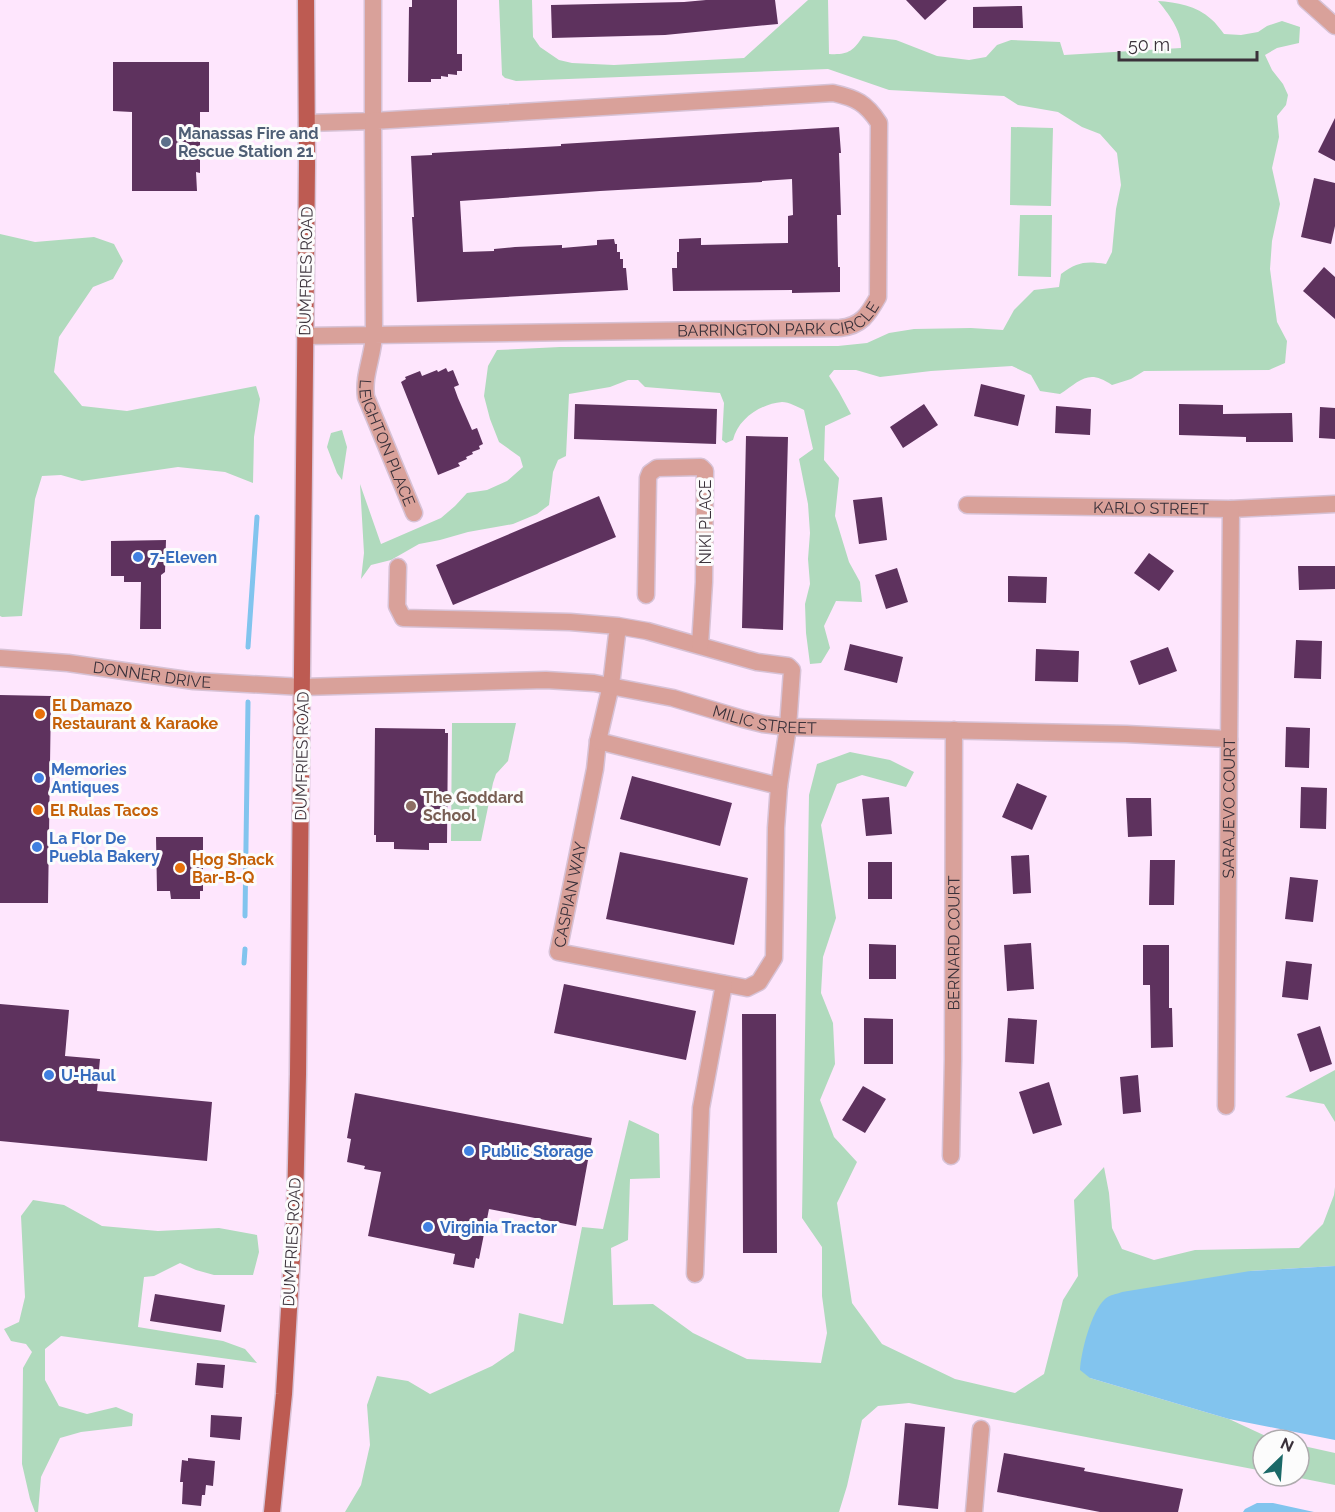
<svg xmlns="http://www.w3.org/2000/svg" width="1335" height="1512" viewBox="0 0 1335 1512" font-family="Raleway,sans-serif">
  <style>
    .green { fill: #b0dabd }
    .water { fill: #82c4ee }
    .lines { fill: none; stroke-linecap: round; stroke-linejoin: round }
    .stream { stroke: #82c4ee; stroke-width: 5 }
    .building { fill: #5e325e }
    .minor-casing { stroke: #d7c2d6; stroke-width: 19 }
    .tertiary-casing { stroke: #d7c2d6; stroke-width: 19 }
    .primary-casing { stroke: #d7c2d6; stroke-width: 19 }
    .minor { stroke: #d9a19a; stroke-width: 16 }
    .tertiary { stroke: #d9a19a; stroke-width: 16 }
    .primary { stroke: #bd5b52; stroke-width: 16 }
    .service-dot { fill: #5c6f8a; stroke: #fcfcfc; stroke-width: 2 }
    .shop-dot { fill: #3f7fe0; stroke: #fcfcfc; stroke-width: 2 }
    .food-dot { fill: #e8710a; stroke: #fcfcfc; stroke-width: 2 }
    .education-dot { fill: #8d6e63; stroke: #fcfcfc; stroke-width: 2 }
    .labels { text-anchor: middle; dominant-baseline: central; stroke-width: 6; stroke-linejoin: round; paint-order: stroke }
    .service-label { font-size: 16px; font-weight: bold; fill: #4e5e75; stroke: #fcfcfc; text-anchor: start }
    .street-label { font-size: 16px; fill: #3a313a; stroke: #fcfcfc }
    .shop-label { font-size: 16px; font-weight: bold; fill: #366cbe; stroke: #fcfcfc; text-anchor: start }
    .food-label { font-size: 16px; font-weight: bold; fill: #c56008; stroke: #fcfcfc; text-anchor: start }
    .education-label { font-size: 16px; font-weight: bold; fill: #785e54; stroke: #fcfcfc; text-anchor: start }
  </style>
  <rect width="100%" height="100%" fill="#fee6fd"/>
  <path class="green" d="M499,0H532L533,37L540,47L559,60L572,63L614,65L744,58L808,0H828L829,54C847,55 853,52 863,36L896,40L937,56L969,60L986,57L997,45L1011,40L1060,42L1064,55L1181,48C1182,31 1168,13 1158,1C1176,2 1197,6 1211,19C1216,23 1220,29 1224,34L1241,35L1258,32L1267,26L1282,21L1300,27L1299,43L1277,48L1265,55L1272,70L1283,84L1288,95L1286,105L1277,116L1279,137L1272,168L1280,204L1272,241L1270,269L1277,322L1287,341L1285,363L1269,370L1144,371L1131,379L1112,385C1088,368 1080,381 1060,394L1040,391L1031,375L1012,366L931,371L880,377L856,370H834L829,376L839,392L851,414L825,426L824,460L839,478L835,516L849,562L860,582L862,602L836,601L824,626L830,648L821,663L810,664L806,633L805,604L810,584L808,559L810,533L808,504L799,459L813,449L804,410C798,407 789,402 782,402C760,404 738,419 733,440L726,443L722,440L724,403L720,393L645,387L638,380H628L610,387L569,394L566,456L558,460L553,472L549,505L537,514L513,524L468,532L440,540L419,544L391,560L371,565L361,579L364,553L360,484L381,544L441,518L455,506L467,493L487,490L507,481L523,467L520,457L499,442L490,419L484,396L488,366L497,350L560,347L838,346L867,343L889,333L914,329L971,328L1003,330L1014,310L1034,290L1059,287L1061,274C1078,262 1085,261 1106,264L1112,252L1116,209L1121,185L1117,153L1100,134L1082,127L1058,112L1018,105L1004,96L889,90L828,69L516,81L505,78L502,75Z
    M1011,127L1053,128L1051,206L1010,205Z
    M1020,215H1052L1051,277L1018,276Z
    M0,234L35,242L94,237L114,244L123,261L113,279L93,287L59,337L54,372L82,406L127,411L256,386L260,399L254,437L253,483L225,472L178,467L82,481L61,475L42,476L35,499L22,616L2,617L0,616Z
    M342,430L347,447L342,480L337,473L327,447L331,433Z
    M452,723H516L508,761L496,774L493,783L481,841H451Z
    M850,752L890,760L914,772L906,787L862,775L837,784L821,825L836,918L823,957L821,993L833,1023L835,1064L820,1100L834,1137L857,1162L837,1203L852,1303L882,1344L955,1379L1015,1393L1044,1374L1063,1300L1078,1276L1074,1200L1104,1167L1109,1193L1112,1228L1122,1249L1154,1260L1195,1250L1299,1248L1323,1224L1334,1195L1335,1187V1266L1250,1271L1090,1378L1229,1419L1270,1438L1278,1440H1263V1471L909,1403L878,1406L862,1420L847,1486L839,1512H345L361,1485L370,1445L367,1405L377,1376L408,1381L430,1394L492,1366L514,1351L519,1313L563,1324L582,1227L603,1229L629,1120L659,1134L660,1178L630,1179L628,1240L611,1248L613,1305L653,1304L693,1333L747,1359L821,1363L827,1333L822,1296V1247L802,1218L809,795L817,764Z
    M1335,1070V1122L1324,1104L1285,1097Z
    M33,1200L64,1205L102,1226L158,1231L219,1228L257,1235L259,1252L253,1275H214L196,1270L180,1263L154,1276L144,1277L138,1327L223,1341L245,1349L257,1363L61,1336L45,1349V1380L59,1406L87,1414L116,1407L133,1414L132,1426L81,1432L60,1438L41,1477L38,1512H35L30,1499L22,1464L23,1368L32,1352L26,1344L11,1341L4,1329L19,1322L25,1297L21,1216Z
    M1299,1445L1335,1453V1485L1290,1476H1299Z"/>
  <path class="water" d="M1335,1266V1440L1229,1419L1090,1378L1080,1370C1081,1352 1091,1312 1105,1299C1109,1295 1117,1294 1122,1292L1250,1271Z
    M1257,1503H1273L1314,1512H1243L1245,1509Z"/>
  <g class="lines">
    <path class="stream" d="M248,647L257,517
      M245,916L248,702
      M244,963L245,949"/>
  </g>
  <path class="building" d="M412,0H457V54H462V71H457V75L448,74V77L441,76V79H431V82H408L409,7H412Z
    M706,0H775L778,24L665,35L552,38L551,5L684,2Z
    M906,0H947L925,20Z
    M1022,6L1023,28H973V7Z
    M113,62H209V112H200V173L196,172L197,191H132V112L113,111Z
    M1335,118V161L1318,152Z
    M839,127L841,153H839L841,215H837L838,267H840V292L792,293V290L673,291L672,268H677V252H679V239L701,238V245L788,243V216L793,215L792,179L762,181V182L600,191L460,201L463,252L494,251V249L515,247L562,245V248L597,245V240L614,239L615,244H617V252H620V259H623V268H626L628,290L417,302L412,217H414L411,156L432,155V153L561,146V144Z
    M1314,178L1335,183V226L1331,244L1301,237Z
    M1324,267L1335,277V319L1303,291Z
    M446,368L448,372L453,370L459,385L454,387L458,398L472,430L477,428L483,444L479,446L480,449L472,452L473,454L466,457L467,459L458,463L460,466L438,475L401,382L406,379L405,377L420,371L422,376L437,370L438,372Z
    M981,384L1025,395L1018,426L974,416Z
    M575,404L717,409L716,444L574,439Z
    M924,404L938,425L903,448L890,427Z
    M1179,404L1223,405V414L1292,413L1293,442H1246V437L1179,435Z
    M1056,406L1091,409L1090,435L1055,433Z
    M1320,407L1335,408V439L1319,438Z
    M746,436L788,437L783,630L742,628Z
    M599,496L616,537L453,605L436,565Z
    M882,497L887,540L859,544L853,500Z
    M166,540L165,572L161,575V629H140L141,582H124V576H111V541Z
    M1149,553L1174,571L1159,591L1134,573Z
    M1298,566H1335V589L1299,590Z
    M897,568L908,602L886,609L875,575Z
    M1008,576L1047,577L1046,603L1008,602Z
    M1296,640L1322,641L1321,679L1294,678Z
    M850,644L903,657L897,683L844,670Z
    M1168,647L1177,671L1139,685L1130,661Z
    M1036,649L1079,651L1078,682L1035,681Z
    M0,695L51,696L48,903H0Z
    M1286,727L1310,728L1309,768L1285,767Z
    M375,728L445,729V733H448L447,843H429V850L394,849V842H376V835H374Z
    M632,776L732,803L720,846L620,819Z
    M1017,783L1047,796L1032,830L1002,817Z
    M1301,787L1327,788L1326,829L1300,828Z
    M889,797L892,834L866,836L862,799Z
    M1126,798H1151L1152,836L1128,837Z
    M156,837H203V891H200V899H171L170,891H157Z
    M620,852L748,878L734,945L606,919Z
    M1029,855L1031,893L1013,894L1011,856Z
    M1150,860H1175L1174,905H1149Z
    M868,862H892V899H868Z
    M1290,877L1318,880L1313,922L1285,919Z
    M1031,943L1034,989L1007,991L1004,945Z
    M869,944L896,945V979H869Z
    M1143,945H1169V1008H1172L1173,1047L1151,1048L1150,985H1143Z
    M1286,961L1312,964L1308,1000L1282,997Z
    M564,984L696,1011L686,1060L554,1033Z
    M0,1004L69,1010L65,1056L100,1059L97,1091L212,1102L207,1161L0,1141Z
    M742,1014H776L777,1253H743Z
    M864,1018L893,1019V1064H864Z
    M1008,1018L1037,1020L1034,1064L1005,1062Z
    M1320,1026L1332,1064L1310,1072L1297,1034Z
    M1138,1075L1141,1112L1123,1114L1120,1077Z
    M1049,1082L1062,1125L1033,1134L1019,1092Z
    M863,1086L886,1099L865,1133L842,1120Z
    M355,1093L592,1138L576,1226L489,1209L479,1259L476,1258L474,1268L453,1264L455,1254L368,1236L381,1172L364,1169L365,1166L347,1162L351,1139L347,1138Z
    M155,1294L225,1305L221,1332L150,1321Z
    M197,1363L225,1365L223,1388L195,1385Z
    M211,1415L242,1417L240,1440L210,1437Z
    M905,1423L945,1427L938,1509L898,1505Z
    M1004,1453L1085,1468L1084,1471L1183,1489L1178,1512H1100L997,1492Z
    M188,1458L215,1461L213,1486L206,1485L205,1495H202L201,1506L182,1504L183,1482H180L182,1460L188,1461Z"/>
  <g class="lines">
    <defs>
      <g id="minor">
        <path d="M307,123L373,121V0"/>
        <path id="s1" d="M305,336L374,335L840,328C861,326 868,315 878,297L879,123C866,103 856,98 833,93L373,121L374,335C373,357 363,375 366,397L414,513"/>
        <path id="s2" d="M967,505L1231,509L1335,504"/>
        <path id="s3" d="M398,567L397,606L403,618L570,622L618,626L647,631L757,662L788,666L792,670L788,727L779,786L776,828L774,958L759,982L747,988L558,952L595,769L598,741L611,685L618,626"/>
        <path d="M646,595L648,478L650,473L657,468L701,467L705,471L704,582L700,645"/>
        <path id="s4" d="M0,658L68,663L194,681L303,687L546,680L594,683L673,698L743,719L763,724L788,727L1126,734L1229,739"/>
        <path d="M598,741L779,786"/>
        <path id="s5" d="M1226,1106L1231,509"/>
        <path id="s6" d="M951,1156L953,1059L954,730"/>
        <path d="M695,1274L701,1108L724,984"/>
        <path d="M974,1512L981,1429"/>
      </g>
      <path id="tertiary" d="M1306,0L1335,26"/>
      <path id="primary" d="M272,1512L284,1394L295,1208L298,1074L307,164L306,0"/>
    </defs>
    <use href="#minor" class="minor-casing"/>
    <use href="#tertiary" class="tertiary-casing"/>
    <use href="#primary" class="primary-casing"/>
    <use href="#minor" class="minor"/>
    <use href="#tertiary" class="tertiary"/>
    <use href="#primary" class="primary"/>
  </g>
  <circle class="service-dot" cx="166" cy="142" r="6"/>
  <g class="shop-dot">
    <circle cx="138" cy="557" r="6"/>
    <circle cx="39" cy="778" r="6"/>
    <circle cx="37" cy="847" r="6"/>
    <circle cx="49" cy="1075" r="6"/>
    <circle cx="469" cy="1151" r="6"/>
    <circle cx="428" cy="1227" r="6"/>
  </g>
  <g class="food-dot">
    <circle cx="40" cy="714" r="6"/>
    <circle cx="38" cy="810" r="6"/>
    <circle cx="180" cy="868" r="6"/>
  </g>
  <circle class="education-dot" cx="411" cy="806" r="6"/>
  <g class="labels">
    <g class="service-label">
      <text x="178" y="133">Manassas Fire and<tspan x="178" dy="18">Rescue Station 21</tspan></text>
    </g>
    <g class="street-label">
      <text transform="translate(306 271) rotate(-89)">DUMFRIES ROAD</text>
      <text stroke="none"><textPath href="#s1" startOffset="476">BARRINGTON PARK CIRCLE</textPath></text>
      <text stroke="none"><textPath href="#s1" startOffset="1605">LEIGHTON PLACE</textPath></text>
      <text stroke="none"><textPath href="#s2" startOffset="184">KARLO STREET</textPath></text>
      <text transform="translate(705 522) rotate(-90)">NIKI PLACE</text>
      <text stroke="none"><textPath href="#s4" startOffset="153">DONNER DRIVE</textPath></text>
      <text stroke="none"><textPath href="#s4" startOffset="771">MILIC STREET</textPath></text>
      <text transform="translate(302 756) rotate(-89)">DUMFRIES ROAD</text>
      <text stroke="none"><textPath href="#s5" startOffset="298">SARAJEVO COURT</textPath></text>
      <text stroke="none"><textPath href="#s3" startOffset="1030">CASPIAN WAY</textPath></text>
      <text stroke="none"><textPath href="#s6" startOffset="213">BERNARD COURT</textPath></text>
      <text transform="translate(292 1242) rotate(-87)">DUMFRIES ROAD</text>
    </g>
    <g class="shop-label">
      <text x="150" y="557">7-Eleven</text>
      <text x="51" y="769">Memories<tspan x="51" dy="18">Antiques</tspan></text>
      <text x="49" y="838">La Flor De<tspan x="49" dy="18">Puebla Bakery</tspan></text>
      <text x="61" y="1075">U-Haul</text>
      <text x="481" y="1151">Public Storage</text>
      <text x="440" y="1227">Virginia Tractor</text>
    </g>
    <g class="food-label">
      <text x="52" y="705">El Damazo<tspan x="52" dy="18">Restaurant &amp; Karaoke</tspan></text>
      <text x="50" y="810">El Rulas Tacos</text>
      <text x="192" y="859">Hog Shack<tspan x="192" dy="18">Bar-B-Q</tspan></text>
    </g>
    <g class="education-label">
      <text x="423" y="797">The Goddard<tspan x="423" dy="18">School</tspan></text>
    </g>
  </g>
  <g transform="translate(1281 1458) rotate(25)"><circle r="28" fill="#fcfcfc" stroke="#aeabae" stroke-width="1.5"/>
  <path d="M0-4.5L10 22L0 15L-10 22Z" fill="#1b6968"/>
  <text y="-9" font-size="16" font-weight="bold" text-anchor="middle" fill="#3a313a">N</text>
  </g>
  <path d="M1119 51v9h138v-9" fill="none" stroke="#3a313a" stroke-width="3"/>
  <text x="1128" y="51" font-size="18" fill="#3a313a" stroke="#fcfcfc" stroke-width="4.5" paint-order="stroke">50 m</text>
</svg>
